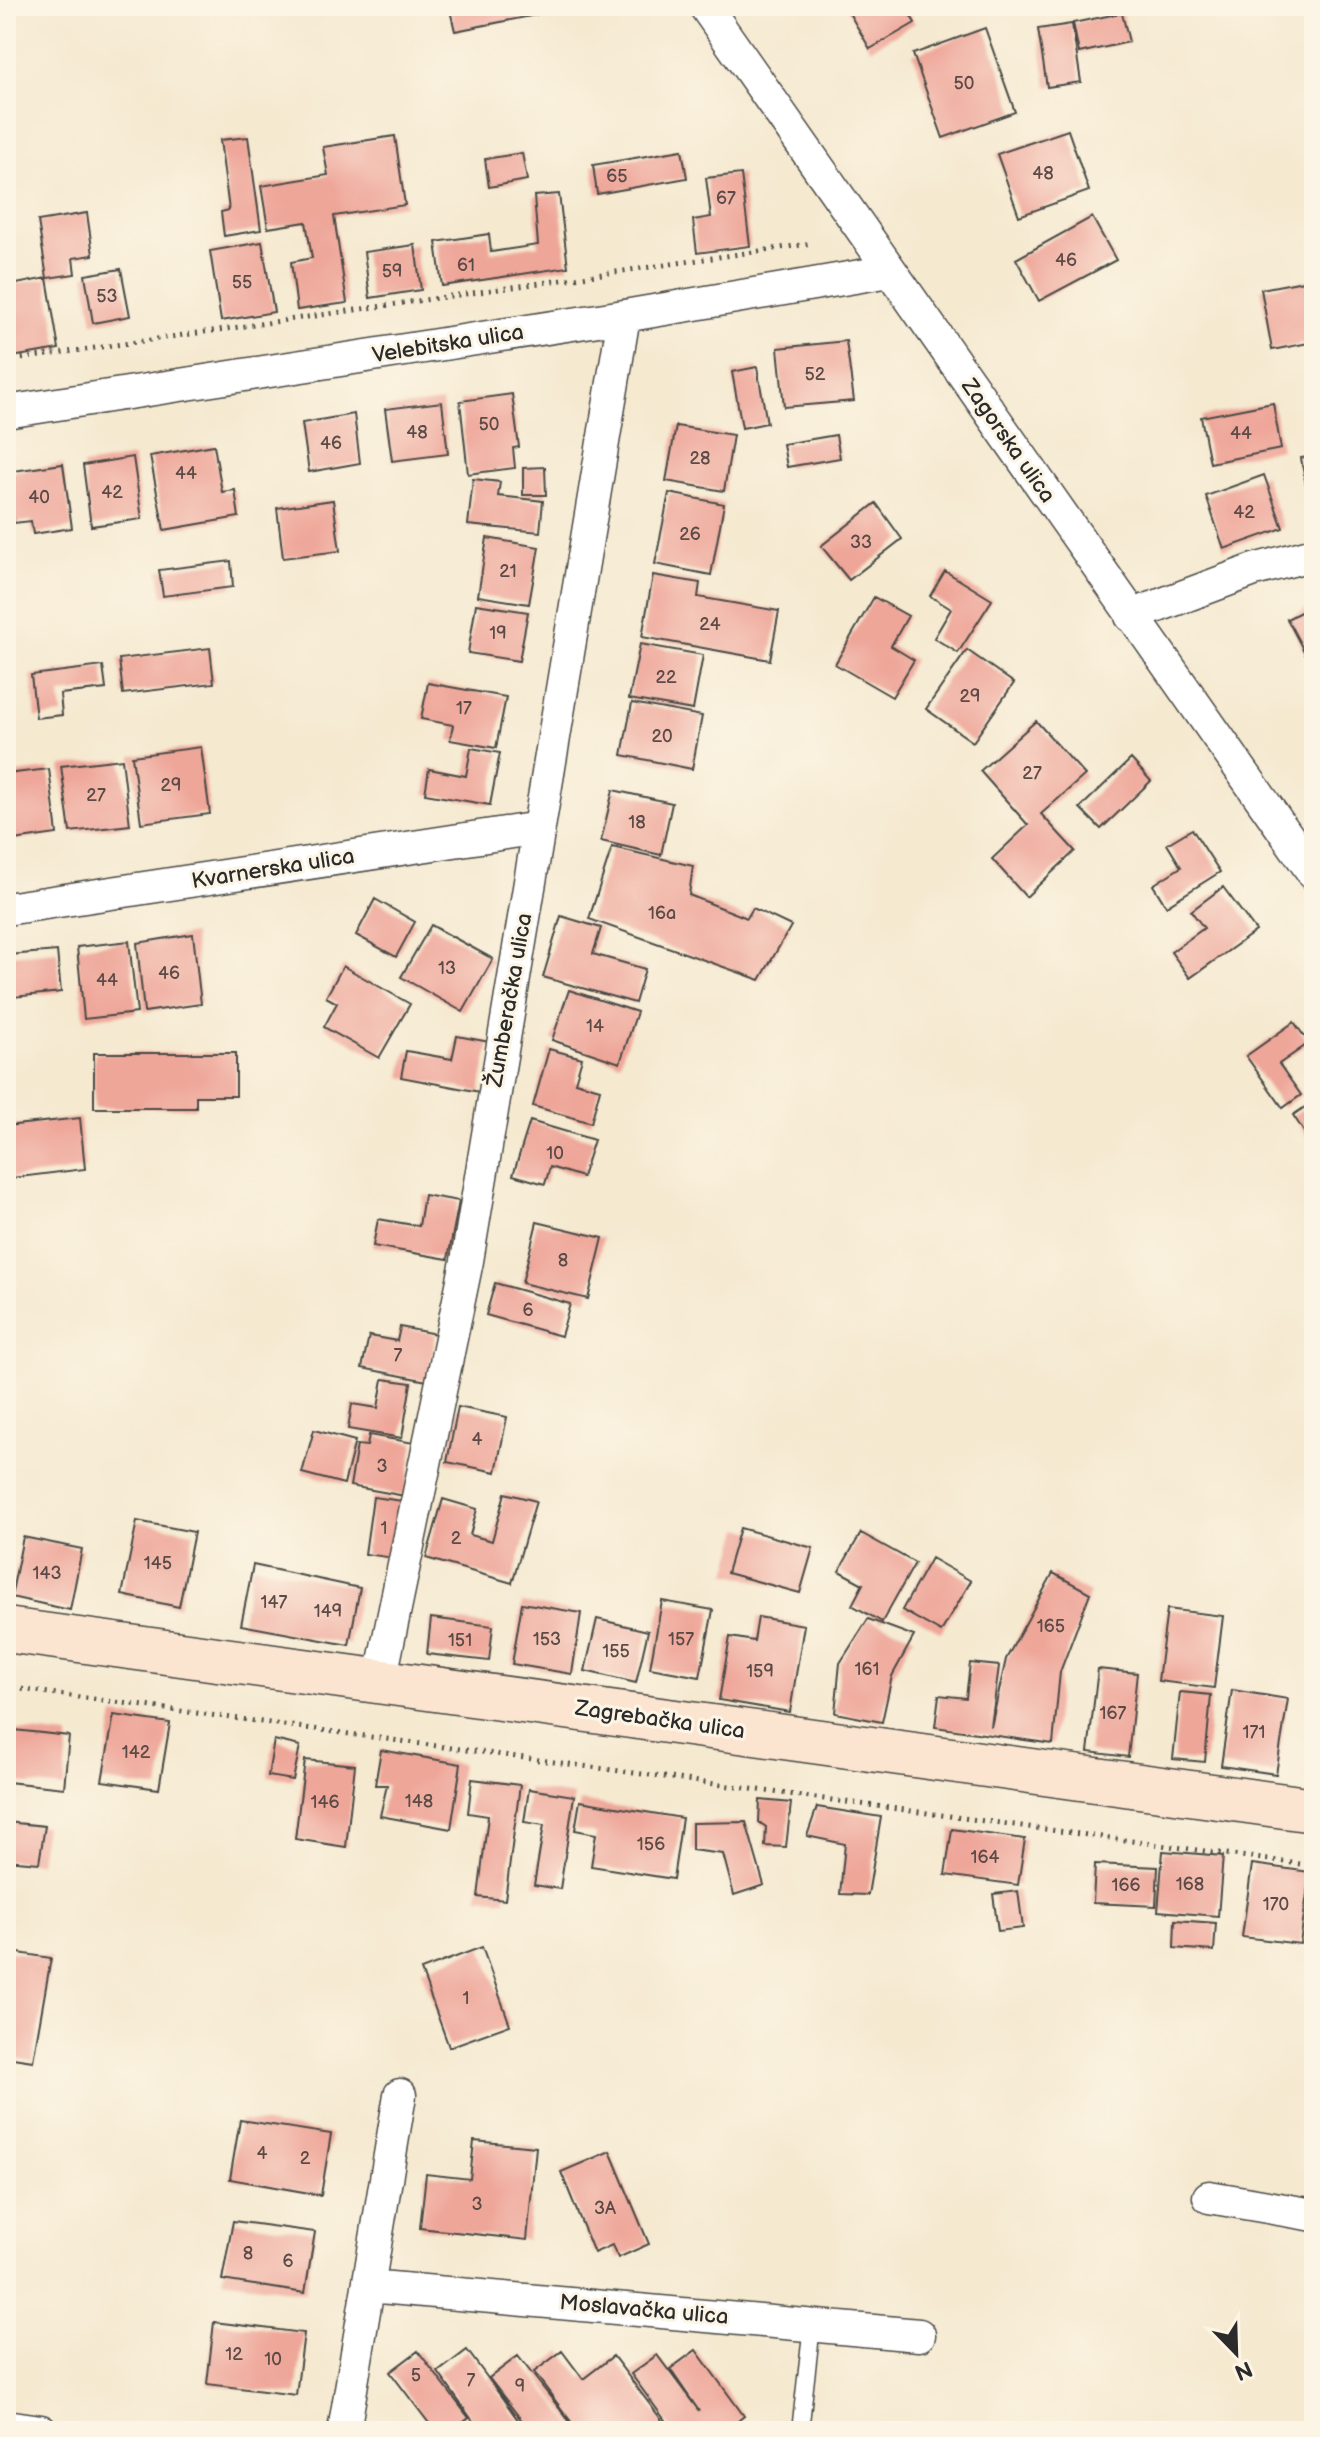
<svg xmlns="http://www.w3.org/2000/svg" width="1320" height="2437" viewBox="0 0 1320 2437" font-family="'Balsamiq Sans',sans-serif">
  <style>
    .building { fill: #eea699 }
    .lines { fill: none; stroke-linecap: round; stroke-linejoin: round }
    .lane-casing { stroke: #494844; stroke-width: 19 }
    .street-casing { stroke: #494844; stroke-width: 35 }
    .secondary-casing { stroke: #494844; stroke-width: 47 }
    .path { stroke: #494844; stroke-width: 5; stroke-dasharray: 2 6; stroke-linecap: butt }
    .lane { stroke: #fff; stroke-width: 16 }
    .street { stroke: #fff; stroke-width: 32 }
    .secondary { stroke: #fce5d0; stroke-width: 44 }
    .labels { text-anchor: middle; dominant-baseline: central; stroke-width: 6; stroke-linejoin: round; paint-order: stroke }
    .number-label { font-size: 18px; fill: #5c4a46 }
    .street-label { font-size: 22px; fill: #2b2b2b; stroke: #fcf5e5 }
  </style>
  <rect width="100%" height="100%" fill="#fcf5e5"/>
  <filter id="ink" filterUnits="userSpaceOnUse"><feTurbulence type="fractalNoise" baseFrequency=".0125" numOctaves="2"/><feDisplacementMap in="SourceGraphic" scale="16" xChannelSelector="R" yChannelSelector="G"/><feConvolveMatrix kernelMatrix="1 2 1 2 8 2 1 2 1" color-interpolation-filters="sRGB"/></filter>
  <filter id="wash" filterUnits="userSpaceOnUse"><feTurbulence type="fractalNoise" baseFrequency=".006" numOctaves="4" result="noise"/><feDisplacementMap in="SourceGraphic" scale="32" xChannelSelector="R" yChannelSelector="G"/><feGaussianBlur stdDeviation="1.8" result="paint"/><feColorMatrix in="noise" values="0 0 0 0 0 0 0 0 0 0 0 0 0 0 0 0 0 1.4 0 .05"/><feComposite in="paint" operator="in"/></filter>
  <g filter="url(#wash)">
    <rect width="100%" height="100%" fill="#f5e9d0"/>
    <g id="blocks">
      <path class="building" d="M449,6H534L536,15L455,31Z
        M845,6H905L915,23L870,49Z
        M1122,13L1129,42L1079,53L1073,23Z
        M1072,24L1081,82L1047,87L1038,29Z
        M985,28L1015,112L943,138L913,54Z
        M1068,130L1089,191L1019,216L997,154Z
        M395,136L405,205L334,216L347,303L297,310L291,262L312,258L306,222L268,228L261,186L328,175L323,147Z
        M248,137L261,230L224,236L221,212L229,210L220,140Z
        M682,150L687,178L597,194L593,165Z
        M522,153L527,180L489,187L485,159Z
        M741,174L750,246L697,253L693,220L711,217L706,178Z
        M559,194L568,267L442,286L436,242L489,234L491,252L538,245L534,196Z
        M87,213L93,255L73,258L75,274L47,278L59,349L6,358V286L47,278L38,221Z
        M1092,217L1116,260L1039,301L1016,259Z
        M262,242L274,312L221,321L210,251Z
        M415,245L421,290L370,298L364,252Z
        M121,269L130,316L93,323L85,275Z
        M1314,279V342L1272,350L1261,289Z
        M846,341L854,401L784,407L778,348Z
        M757,367L767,423L742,428L732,372Z
        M512,394L519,447L513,448L515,468L468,474L460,401Z
        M442,402L448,454L392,461L385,409Z
        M1273,403L1281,449L1210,463L1201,417Z
        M354,414L360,463L309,472L302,423Z
        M676,426L733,435L724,491L666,481Z
        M836,435L840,458L787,467L783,444Z
        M214,445L222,492L235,490L239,517L164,530L150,456Z
        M1314,456V494L1308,496L1301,458Z
        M133,457L142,519L91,526L83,465Z
        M63,464L72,528L33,534L31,521L14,523L6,472Z
        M545,467L546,495H523V468Z
        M1264,475L1283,528L1224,549L1206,496Z
        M473,479L500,482L498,496L543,501L540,532L468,525Z
        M669,493L724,504L711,575L655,564Z
        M333,500L340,551L283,558L277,508Z
        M876,503L902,539L849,580L821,546Z
        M487,538L539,547L529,604L478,596Z
        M231,561L233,587L163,596L159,570Z
        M945,571L992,600L958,653L934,638L951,609L930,596Z
        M653,575L700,583L698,597L779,611L770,660L642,637Z
        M874,597L908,616L891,646L914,660L892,697L835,664Z
        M476,604L528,612L519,661L468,653Z
        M1314,605V670L1287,619Z
        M640,644L703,655L693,710L629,699Z
        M210,648L214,683L123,694L119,659Z
        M967,650L1014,683L973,742L926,709Z
        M103,666L106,689L60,694L62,715L36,718L31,675Z
        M428,683L506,697L496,748L450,740L453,725L421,719Z
        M632,703L702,716L692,769L622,755Z
        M1036,721L1085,775L1041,814L1075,851L1026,897L992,859L1028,825L980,771Z
        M201,747L210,814L141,823L132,756Z
        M471,748L500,753L490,805L425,794L429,769L466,776Z
        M122,759L130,825L70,832L61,766Z
        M1131,759L1151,781L1101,829L1080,808Z
        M49,769L57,834L6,841V774Z
        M613,790L672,803L661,855L601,841Z
        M1192,829L1220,872L1166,906L1153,885L1181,867L1167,844Z
        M612,847L693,866L689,895L747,918L753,908L791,926L760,980L589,919Z
        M1223,887L1256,931L1190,978L1171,952L1204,928L1191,911Z
        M375,899L415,922L396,957L356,935Z
        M561,916L601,928L593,954L645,969L635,1003L543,977Z
        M431,925L493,959L463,1012L401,977Z
        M193,934L201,1004L144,1012L137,943Z
        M129,941L137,1013L84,1019L77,947Z
        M57,951L61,992L13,997L9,955Z
        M343,966L410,1004L379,1058L324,1027L337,1003L326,997Z
        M569,990L637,1012L620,1063L552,1040Z
        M1294,1022L1309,1043L1279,1064L1301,1095L1283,1108L1246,1056Z
        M457,1036L490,1042L480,1092L401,1077L406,1051L452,1059Z
        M549,1049L582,1058L575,1082L600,1089L591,1123L533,1106Z
        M94,1053H236V1096H196V1108H94Z
        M1314,1101V1138L1310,1141L1293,1115Z
        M80,1118L85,1169L12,1178L6,1126Z
        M530,1121L594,1140L582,1177L550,1167L545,1184L513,1175Z
        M424,1195L459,1201L448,1259L373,1246L378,1219L419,1226Z
        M537,1222L603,1238L588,1299L522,1283Z
        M495,1283L570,1304L561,1336L486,1315Z
        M400,1327L436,1334L427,1381L362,1368L369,1336L397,1341Z
        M383,1379L411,1383L402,1438L348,1429L352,1404L378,1408Z
        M458,1407L507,1417L496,1472L447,1462Z
        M314,1430L355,1441L344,1484L302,1473Z
        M369,1435L414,1443L405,1496L350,1486L357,1445L367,1446Z
        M505,1493L536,1501L512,1583L426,1558L443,1499L477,1509L470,1535L492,1541Z
        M373,1497L403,1501L394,1558L365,1554Z
        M137,1521L194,1532L179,1607L122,1595Z
        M740,1528L813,1548L800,1593L727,1573Z
        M861,1533L915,1563L882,1622L852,1605L863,1584L839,1571Z
        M23,1537L82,1549L70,1610L11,1597Z
        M931,1558L971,1581L941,1632L902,1610Z
        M253,1565L360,1588L349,1645L241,1625Z
        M1053,1573L1090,1593L1060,1672L1053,1744L935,1727L939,1695L966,1698L970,1663L999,1666L991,1727L1006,1659Z
        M662,1601L713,1610L700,1677L650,1668Z
        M522,1603L581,1613L572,1674L512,1664Z
        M1167,1609L1223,1616L1214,1688L1158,1681Z
        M758,1617L804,1625L790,1712L719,1700L730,1637L754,1641Z
        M431,1618L493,1626L489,1661L427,1654Z
        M597,1619L648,1631L636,1683L585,1671Z
        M868,1619L914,1636L892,1676L882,1722L835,1713L840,1663Z
        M1098,1669L1137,1673L1128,1757L1088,1752Z
        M1232,1690L1288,1699L1276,1774L1221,1766Z
        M1180,1692L1211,1695L1205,1762L1173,1759Z
        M114,1715L170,1723L159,1789L102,1781Z
        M14,1730L69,1736L64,1788L8,1782Z
        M274,1740L300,1746L293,1780L268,1776Z
        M381,1750L461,1764L451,1829L380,1816L387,1785H375Z
        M305,1760L355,1765L346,1847L295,1839Z
        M472,1779L520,1785L505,1900L478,1897L488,1816L468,1813Z
        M529,1789L574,1796L560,1889L534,1885L544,1825L524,1822Z
        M760,1800L791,1803L786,1847L765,1846L766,1827L759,1822Z
        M580,1801L682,1818L673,1879L591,1866L596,1834L575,1830Z
        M817,1807L881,1817L868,1895L840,1894L845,1844L807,1836Z
        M6,1822L45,1826L39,1863L6,1860Z
        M746,1822L764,1885L734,1895L723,1854L692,1850V1823Z
        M952,1829L1025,1839L1018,1885L945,1875Z
        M1163,1851L1223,1856L1218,1916L1158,1911Z
        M1095,1864L1158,1867L1156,1906L1093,1903Z
        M1252,1864L1310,1872L1300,1944L1242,1937Z
        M1018,1891L1023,1928L998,1931L993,1894Z
        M1175,1920L1216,1923L1214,1951L1174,1948Z
        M482,1947L510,2025L449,2047L421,1970Z
        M6,1951L51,1958L33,2061L6,2057Z
        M240,2120L331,2134L321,2195L230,2179Z
        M474,2141L536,2147L527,2240L420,2228L426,2174L470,2179Z
        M610,2151L649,2244L618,2258L612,2245L594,2253L561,2172Z
        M233,2221L315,2232L305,2293L222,2280Z
        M214,2322L304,2333L296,2395L207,2384Z
        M467,2350L487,2377L526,2431H480L438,2372Z
        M696,2350L744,2416L725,2431H673L631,2374L657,2355L699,2411L670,2369Z
        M418,2351L469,2418L452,2431H435L390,2372Z
        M562,2351L583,2379L613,2356L670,2431H578L534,2372Z
        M518,2356L577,2431H530L489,2378Z"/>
    </g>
  </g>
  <g filter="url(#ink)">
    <use href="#blocks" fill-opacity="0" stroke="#494844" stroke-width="2"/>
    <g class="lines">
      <defs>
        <path id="lane" d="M800,2431L812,2325"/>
        <path id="street" d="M705,6L1314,874
          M6,412L624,316L890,271
          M1131,616L1254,570L1314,554
          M6,909L539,828
          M380,1681L467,1261L624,316
          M1209,2197L1314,2215
          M368,2286L919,2335
          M6,2426L41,2431
          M344,2431L400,2095"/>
        <path id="secondary" d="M6,1630L1314,1810"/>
      </defs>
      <use href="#lane" class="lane-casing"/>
      <use href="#street" class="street-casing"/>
      <use href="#secondary" class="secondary-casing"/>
      <path class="path" d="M6,361L808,244
        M6,1687L1314,1866"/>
      <use href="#lane" class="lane"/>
      <use href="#street" class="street"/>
      <use href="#secondary" class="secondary"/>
    </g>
  </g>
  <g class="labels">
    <g class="number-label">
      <text x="964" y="83">50</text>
      <text x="1043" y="173">48</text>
      <text x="617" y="176">65</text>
      <text x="726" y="198">67</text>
      <text x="1066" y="260">46</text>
      <text x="466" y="265">61</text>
      <text x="392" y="271">59</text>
      <text x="242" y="282">55</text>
      <text x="107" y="296">53</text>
      <text x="815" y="374">52</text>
      <text x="489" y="424">50</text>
      <text x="417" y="432">48</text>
      <text x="1241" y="433">44</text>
      <text x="331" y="443">46</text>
      <text x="700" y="458">28</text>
      <text x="186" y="473">44</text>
      <text x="112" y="492">42</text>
      <text x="39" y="497">40</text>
      <text x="1244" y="512">42</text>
      <text x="690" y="534">26</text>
      <text x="861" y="542">33</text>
      <text x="508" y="571">21</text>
      <text x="710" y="624">24</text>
      <text x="498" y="633">19</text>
      <text x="666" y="677">22</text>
      <text x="970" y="696">29</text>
      <text x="464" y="708">17</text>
      <text x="662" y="736">20</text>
      <text x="1032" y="773">27</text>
      <text x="171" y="785">29</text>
      <text x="96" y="795">27</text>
      <text x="637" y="822">18</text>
      <text x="662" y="913">16a</text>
      <text x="447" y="968">13</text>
      <text x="169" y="973">46</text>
      <text x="107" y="980">44</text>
      <text x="595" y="1026">14</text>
      <text x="555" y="1153">10</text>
      <text x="563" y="1260">8</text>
      <text x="528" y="1310">6</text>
      <text x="398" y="1355">7</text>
      <text x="477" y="1439">4</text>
      <text x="382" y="1466">3</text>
      <text x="384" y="1528">1</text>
      <text x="456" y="1538">2</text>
      <text x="158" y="1563">145</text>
      <text x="47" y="1573">143</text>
      <text x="274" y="1602">147</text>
      <text x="328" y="1611">149</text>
      <text x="1051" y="1626">165</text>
      <text x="547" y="1639">153</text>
      <text x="681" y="1639">157</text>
      <text x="460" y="1640">151</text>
      <text x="616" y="1651">155</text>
      <text x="867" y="1669">161</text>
      <text x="760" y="1671">159</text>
      <text x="1113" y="1713">167</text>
      <text x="1254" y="1732">171</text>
      <text x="136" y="1752">142</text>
      <text x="419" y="1801">148</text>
      <text x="325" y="1802">146</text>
      <text x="651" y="1844">156</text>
      <text x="985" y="1857">164</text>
      <text x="1190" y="1884">168</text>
      <text x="1126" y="1885">166</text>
      <text x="1276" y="1904">170</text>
      <text x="466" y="1998">1</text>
      <text x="262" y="2153">4</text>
      <text x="305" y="2158">2</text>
      <text x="477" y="2204">3</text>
      <text x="605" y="2208">3A</text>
      <text x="248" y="2253">8</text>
      <text x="288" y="2261">6</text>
      <text x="234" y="2354">12</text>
      <text x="273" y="2359">10</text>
      <text x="416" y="2375">5</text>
      <text x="471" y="2380">7</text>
      <text x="520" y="2386">9</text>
    </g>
    <g class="street-label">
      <text transform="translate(448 344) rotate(-9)">Velebitska ulica</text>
      <text transform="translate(1008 441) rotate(55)">Zagorska ulica</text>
      <text transform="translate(273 869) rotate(-9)">Kvarnerska ulica</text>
      <text transform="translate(510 1000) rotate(-80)">Žumberačka ulica</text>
      <text transform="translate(660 1720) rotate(8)">Zagrebačka ulica</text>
      <text transform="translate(644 2310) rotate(5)">Moslavačka ulica</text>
    </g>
  </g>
  <rect width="1320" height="2437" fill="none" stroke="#fcf5e5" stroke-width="32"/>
  <g transform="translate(1236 2353) rotate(157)" stroke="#fcf5e5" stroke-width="6" paint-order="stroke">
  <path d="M0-6L14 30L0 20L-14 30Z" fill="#2b2b2b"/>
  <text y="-12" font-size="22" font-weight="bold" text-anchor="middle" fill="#2b2b2b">N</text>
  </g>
</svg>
